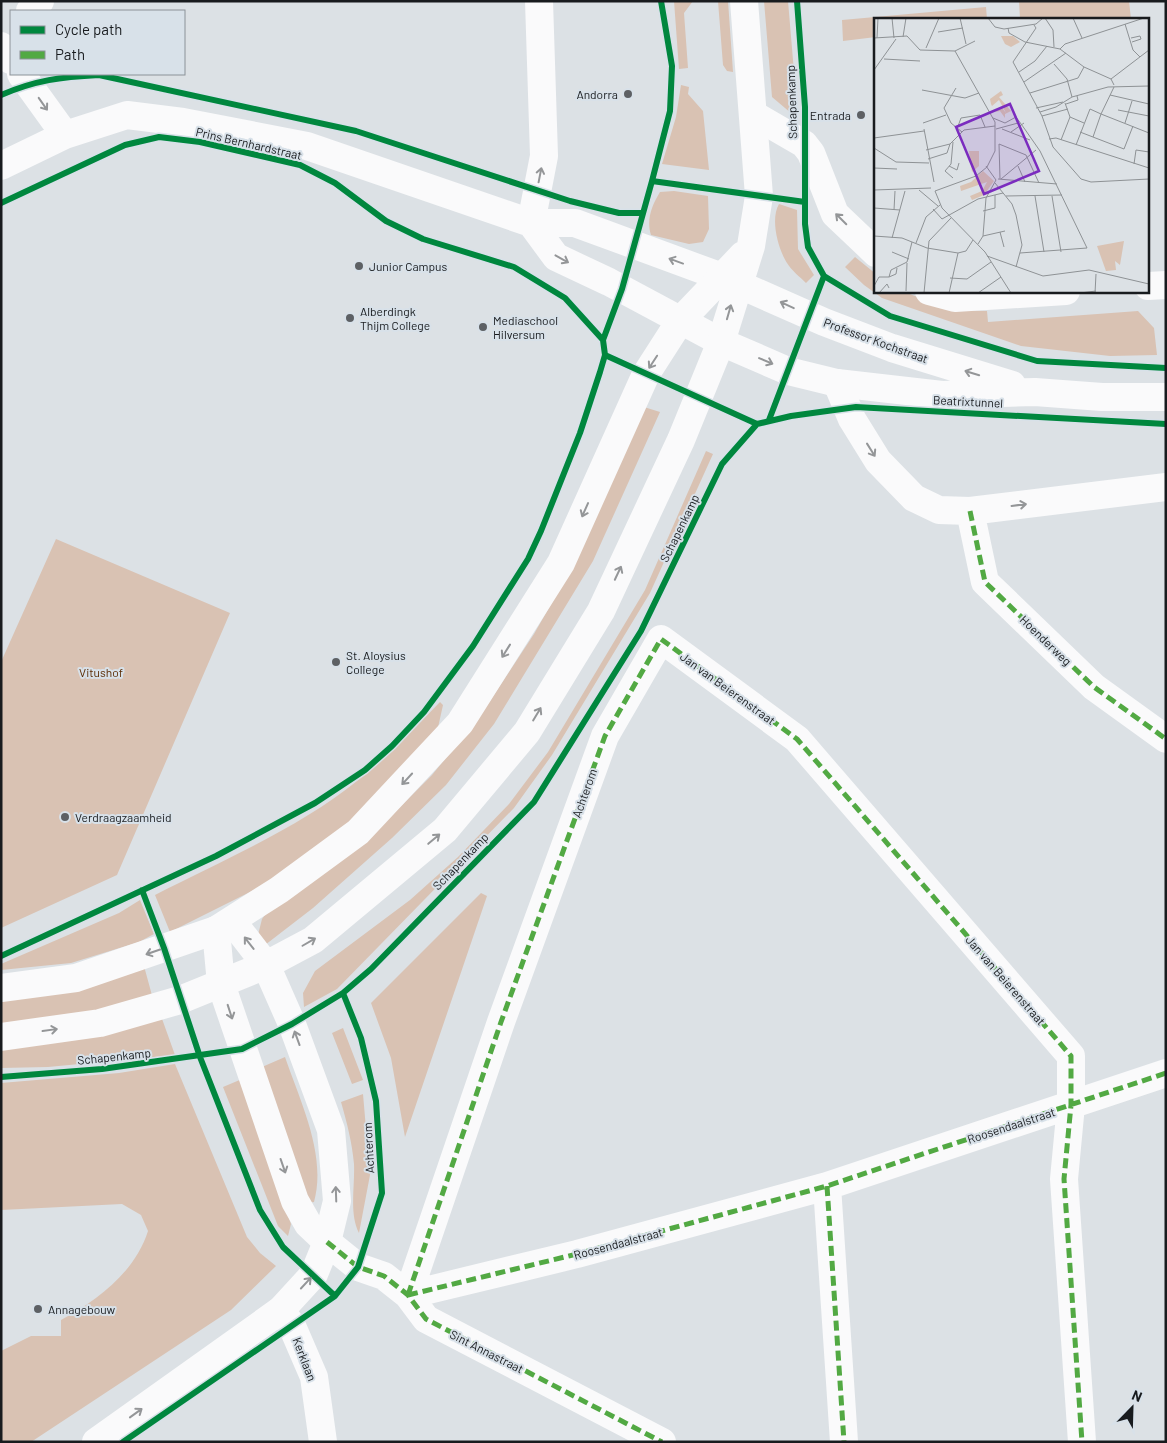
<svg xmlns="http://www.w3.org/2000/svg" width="1167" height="1443" viewBox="0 0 1167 1443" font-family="Barlow,sans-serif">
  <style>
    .green { fill: #d9c2b3 }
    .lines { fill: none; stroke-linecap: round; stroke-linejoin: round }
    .street { stroke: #fafafb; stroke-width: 28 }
    .secondary { stroke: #fafafb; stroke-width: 28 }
    .quiet { stroke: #52a943; stroke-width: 5; stroke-dasharray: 10 5; stroke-linecap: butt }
    .cycleway-casing { stroke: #d8e1e9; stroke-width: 9 }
    .cycleway { stroke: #00873e; stroke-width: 6 }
    .oneway { stroke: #949698 }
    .poi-dot { fill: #5d6064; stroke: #d8e1e9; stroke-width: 2 }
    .labels { text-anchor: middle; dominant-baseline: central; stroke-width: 4; stroke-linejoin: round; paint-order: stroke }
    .poi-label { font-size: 12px; fill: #181b1e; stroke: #d8e1e9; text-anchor: start }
    .street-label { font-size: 12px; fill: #181b1e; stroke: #d8e1e9 }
    .park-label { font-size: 12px; fill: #5b2c04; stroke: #d8e1e9 }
    .inset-road { fill: none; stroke: #8e9295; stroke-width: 1 }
    .view { fill: #7b2cbf; fill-opacity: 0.15; stroke: #7b2cbf; stroke-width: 2.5 }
    .inset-edge { fill: none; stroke: #181b1e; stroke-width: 2.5 }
  </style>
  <rect width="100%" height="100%" fill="#dce1e5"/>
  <path class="green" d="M674,1H693L684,13L688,68L679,69Z
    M718,1H728L733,72L727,71L723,65Z
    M764,1H788L798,119L772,97Z
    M1019,1H1129L1131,19H1020Z
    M986,7L987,19H876V37L843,41L842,20Z
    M681,85L689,87L688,94L703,111L709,170L662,164L676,117Z
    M674,191L708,196L709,229L703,242L689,244L651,235C646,220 652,205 660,192Z
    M779,204L797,210L798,249L814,275L806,283C800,277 791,270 787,263C778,249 770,219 779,204Z
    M855,257L876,274V291H902L951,310L987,311L988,322L1138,311L1154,328L1157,355L1110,356L1021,346L882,298L864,285L845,267Z
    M644,407L660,412L593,561L494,724L446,785L392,838L313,908L265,945L258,935L262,919L271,906L380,827L432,775L480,716L534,634L575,562Z
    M706,451L713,454L650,593L552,755L514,808L337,989L304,1007L303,993L315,971L410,900L458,857L509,804L548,752L645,590Z
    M56,539L230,613L117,875L1,928V662Z
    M440,702L443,705L435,741L369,809L262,886L170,932L155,895C221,861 299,828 357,781C387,757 413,730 440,702Z
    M481,893L487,896L405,1137L391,1058L371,1003Z
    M140,900L154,934L139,942L71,963L1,970V964L119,913Z
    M144,966L153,999L65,1019L1,1026V997Z
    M161,1016L175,1055L48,1067L1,1068V1046Z
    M343,1028L363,1080L352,1084L332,1033Z
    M285,1057C300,1101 327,1155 314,1202L306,1203L262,1067Z
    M175,1064L247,1237L260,1253L276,1266L231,1310L31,1442H1V1351L31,1336H61V1320C98,1300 135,1272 148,1231L141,1215L122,1204L1,1210V1083L119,1073Z
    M242,1079L291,1224L288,1236L278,1226L223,1087Z
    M363,1094L370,1175L359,1233C349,1214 355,1187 354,1164C352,1142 347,1123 341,1102Z"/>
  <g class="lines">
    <path class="street" d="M30,11L40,1
      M1,46L11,60
      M21,74L65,135
      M754,115L804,144L811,153L835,214L876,253
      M1,166L65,135L127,115L183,122L307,146L531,223H575L722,277
      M531,223L556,257L609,282L721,342
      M531,223L544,156L539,1
      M1148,286L1166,285
      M929,291L955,298L1066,291
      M837,383L852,419L878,461L914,498L939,510L970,511L1166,487
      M970,511L985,582L1094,687L1166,739
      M216,930L221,984L295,1201L308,1224L327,1242L358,1267L384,1276L408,1295L426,1319L662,1442
      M827,1186L844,1442
      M408,1295L501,1022L605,736L661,639L797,739L1071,1056V1105L1064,1179L1082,1442
      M408,1295L577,1254L827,1186L1166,1073
      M281,1310L292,1326L314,1377L323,1442"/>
    <path class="secondary" d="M722,277L824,322L892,348L1012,385
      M721,342L788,371L837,383L942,395L1035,392L1102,397H1166
      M1,988L76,978L216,930L279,890L358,832L460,723L561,563L646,374L680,321L743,255
      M1,1037L100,1023L180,1000L266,965L313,940L445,830L527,732L601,611L681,440L721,342L751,246L759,196L744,1
      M96,1442L281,1310L314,1274L327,1242L337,1201L331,1130L292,1024L266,965L232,921"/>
    <path class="quiet" d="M970,511L985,582L1094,687L1166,739
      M827,1186L844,1442
      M327,1242L358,1267L384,1276L408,1295L426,1319L662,1442
      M408,1295L501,1022L605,736L661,639L797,739L1071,1056V1105L1064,1179L1082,1442
      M408,1295L577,1254L827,1186L1166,1073"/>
    <defs>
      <path id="cycleway" d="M1,95C36,80 61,77 99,75L356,131L570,201L619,213H642
        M652,181L670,111L672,66L661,1
        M1,203L125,145L159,137L200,142L300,165L335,183L386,221L423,239L514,267L565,298L603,340
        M824,276L890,316L1037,361L1166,368
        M605,355L757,424
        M769,420L824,276L808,247L805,224V107L797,1
        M142,890L164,948L200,1057L260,1210L283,1247L335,1296
        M1,956L216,856L315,803L365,770L392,746L424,712L473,646L528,559L541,531L580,433L600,372L605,355L603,340L622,289L652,181L805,202
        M1,1077L102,1069L242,1049L292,1024L343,993L371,969L534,802L641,631L722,464L757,424L791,416L856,407L1166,424
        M123,1442L335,1296L358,1267L382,1193L376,1101L361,1038L343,993"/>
    </defs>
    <use href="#cycleway" class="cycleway-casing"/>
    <use href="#cycleway" class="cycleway"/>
  </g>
  <defs><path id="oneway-shaft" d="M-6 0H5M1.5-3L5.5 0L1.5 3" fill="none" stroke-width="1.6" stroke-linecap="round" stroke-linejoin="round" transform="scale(1.25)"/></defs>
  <g class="oneway">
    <use href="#oneway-shaft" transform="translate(43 104) rotate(55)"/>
    <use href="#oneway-shaft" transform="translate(540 175) rotate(-79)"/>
    <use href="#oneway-shaft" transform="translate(841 219) rotate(-135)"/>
    <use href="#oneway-shaft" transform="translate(562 259) rotate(29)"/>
    <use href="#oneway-shaft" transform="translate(676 261) rotate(-160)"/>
    <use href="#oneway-shaft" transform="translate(787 305) rotate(-155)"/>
    <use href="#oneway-shaft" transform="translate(729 312) rotate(-74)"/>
    <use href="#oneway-shaft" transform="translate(766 361) rotate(23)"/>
    <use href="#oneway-shaft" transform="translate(653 362) rotate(123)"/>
    <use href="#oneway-shaft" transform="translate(972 373) rotate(-163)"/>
    <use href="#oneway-shaft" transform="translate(871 450) rotate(58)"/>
    <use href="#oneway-shaft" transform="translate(1019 505) rotate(-7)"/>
    <use href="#oneway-shaft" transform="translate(585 510) rotate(114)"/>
    <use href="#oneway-shaft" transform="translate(618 573) rotate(-65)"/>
    <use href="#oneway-shaft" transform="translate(506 651) rotate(122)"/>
    <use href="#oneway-shaft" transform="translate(537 714) rotate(-59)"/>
    <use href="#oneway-shaft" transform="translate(407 779) rotate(133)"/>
    <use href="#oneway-shaft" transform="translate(434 839) rotate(-40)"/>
    <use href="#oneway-shaft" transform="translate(309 942) rotate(-30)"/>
    <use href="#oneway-shaft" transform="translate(249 943) rotate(-128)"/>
    <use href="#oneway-shaft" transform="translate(153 952) rotate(161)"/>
    <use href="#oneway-shaft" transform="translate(230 1012) rotate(72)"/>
    <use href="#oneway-shaft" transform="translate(50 1030) rotate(-8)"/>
    <use href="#oneway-shaft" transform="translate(297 1038) rotate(-110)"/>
    <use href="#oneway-shaft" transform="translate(283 1166) rotate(71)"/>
    <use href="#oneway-shaft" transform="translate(336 1194) rotate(-92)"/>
    <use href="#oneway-shaft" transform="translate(306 1283) rotate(-47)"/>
    <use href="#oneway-shaft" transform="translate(136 1413) rotate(-36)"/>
  </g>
  <g class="poi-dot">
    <circle cx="628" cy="94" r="5"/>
    <circle cx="861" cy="115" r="5"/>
    <circle cx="359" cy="266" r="5"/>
    <circle cx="350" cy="318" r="5"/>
    <circle cx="483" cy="327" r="5"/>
    <circle cx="336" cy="662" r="5"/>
    <circle cx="65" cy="817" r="5"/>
    <circle cx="38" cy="1309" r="5"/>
  </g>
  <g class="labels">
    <g class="poi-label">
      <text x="618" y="94" text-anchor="end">Andorra</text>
      <text x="851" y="115" text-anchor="end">Entrada</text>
      <text x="369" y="266">Junior Campus</text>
      <text x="360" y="311">Alberdingk<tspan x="360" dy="14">Thijm College</tspan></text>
      <text x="493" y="320">Mediaschool<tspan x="493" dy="14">Hilversum</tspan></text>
      <text x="346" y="655">St. Aloysius<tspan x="346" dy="14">College</tspan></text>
      <text x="75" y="817">Verdraagzaamheid</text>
      <text x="48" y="1309">Annagebouw</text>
    </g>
    <g class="street-label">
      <text transform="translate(791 102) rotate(-92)">Schapenkamp</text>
      <text transform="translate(249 143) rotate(13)">Prins Bernhardstraat</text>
      <text transform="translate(876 340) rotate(20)">Professor Kochstraat</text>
      <text transform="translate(968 401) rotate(3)">Beatrixtunnel</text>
      <text transform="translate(679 528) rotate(-64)">Schapenkamp</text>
      <text transform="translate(1046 640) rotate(44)">Hoenderweg</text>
      <text transform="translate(728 688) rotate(36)">Jan van Beierenstraat</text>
      <text transform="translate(584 793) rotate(-70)">Achterom</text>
      <text transform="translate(460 861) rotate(-46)">Schapenkamp</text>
      <text transform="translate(1006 980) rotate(49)">Jan van Beierenstraat</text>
      <text transform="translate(114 1056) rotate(-6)">Schapenkamp</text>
      <text transform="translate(1011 1125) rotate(-18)">Roosendaalstraat</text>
      <text transform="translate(368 1148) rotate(-93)">Achterom</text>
      <text transform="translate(618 1243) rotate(-15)">Roosendaalstraat</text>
      <text transform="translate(487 1351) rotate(27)">Sint Annastraat</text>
      <text transform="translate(305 1359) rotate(69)">Kerklaan</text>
    </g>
    <g class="park-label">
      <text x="101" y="672">Vitushof</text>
    </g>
  </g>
  <g transform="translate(874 18)">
    <rect width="275" height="275" fill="#dce1e5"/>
    <path d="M127,18H139L146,24L137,29L131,26ZM127,73L129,77L125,79L137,93L131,96V100L126,93L121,94L128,90L132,95L125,82L118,88L117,86L116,81ZM95,133H105V148L98,154ZM109,153L120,163L110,177L98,182L96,178L108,173L113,164L87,173L86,168L97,164ZM250,223L246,247L241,243L242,252L232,253L223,228Z" fill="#d9c2b3"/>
    <path class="inset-road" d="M18,0L20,20M86,0L92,26M114,0L121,9L130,11L162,6L169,0M171,0L179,12L180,29M199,0L208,20M251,6L259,32L266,39M160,7L162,10L139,44L168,98M134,10L135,15L151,24L186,31L210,49L237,61L240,67M64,14L89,10M29,19L32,0M0,20L33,18L46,32L81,33L121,104V133L113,149L102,158L61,173M3,20L4,0M257,20L266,18L267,21L258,24M52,30L65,0M186,31L191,26L270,0M81,33L101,23M10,41L46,43M180,46L193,61L198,79M0,52L22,21M145,54L161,43L173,28M237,61L275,32M150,64L192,35M240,69L227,96L275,115M82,70L70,90L77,105L88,114M48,72L91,80L105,75M156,75L204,60L210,49M236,77L275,86M192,86L204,82L203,78M182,89L198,79L234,69L275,68M162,90L189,84M244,92L275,98M166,94L182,89M168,98L179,129L207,161L217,164L275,161M168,98L194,91M196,99L210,105M119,100L131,105L142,99L150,110L166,133L213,230L146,235M49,105L72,97M251,105L258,83M50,111L60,164M83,111L87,100L106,97L111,109M122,111L144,105M128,111L156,122M137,114L150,105M206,114L250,131L259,108M0,120L50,113M175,121L182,120L275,150M187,122L196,99L191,85M202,127L216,91L227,96L219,119M0,130L22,144L55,145M52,132L76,126L90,112L121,108M54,141L73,135L76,126M260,146L262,132L275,134M75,148L83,152L85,145M144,148L151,164M0,150L23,151M79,160L71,153L77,146L79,124M124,161L183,166M126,161L125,126L152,137L165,165M127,161L162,132M121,165L138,186L142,197L148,227L142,249M0,172L57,170M45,172L64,188M61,173L68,190L111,234L137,275M132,178L188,177M161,178L170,234M178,178L187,234M0,190L26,192M59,191L68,201L104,181L129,175M20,192L21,173M109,193L121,190V177M126,214L130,229M0,218L28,220L53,230L84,235L92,233L99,222M109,218L131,213M18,220L31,173M42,225L52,199L66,187M104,226L109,218L112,180L122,162L112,148M18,234L35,241M113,238L169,258L215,252L275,266M23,250L22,256L15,259L17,252L33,244L38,224M76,260L93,261L117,244M0,268L5,259H15M32,273L33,245M5,275L13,266L15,270M50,275L55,223L77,200M75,275L84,235M104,275L127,259M206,275L222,273M221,275L222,256"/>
    <path class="view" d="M136,86L165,153L110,176L82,109Z"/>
    <rect width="275" height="275" class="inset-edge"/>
  </g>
  <rect width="1167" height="1443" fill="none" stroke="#181b1e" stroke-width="5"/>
  <rect x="10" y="10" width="175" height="65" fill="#d8e1e9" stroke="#8b9298"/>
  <rect x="20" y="26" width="25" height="8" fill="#00873e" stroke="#8b9298"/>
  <text x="55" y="35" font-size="15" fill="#181b1e">Cycle path</text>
  <rect x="20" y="51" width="25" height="8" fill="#52a943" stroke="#8b9298"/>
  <text x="55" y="60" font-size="15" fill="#181b1e">Path</text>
  <g transform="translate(1132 1408) rotate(23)" stroke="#d8e1e9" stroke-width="4" paint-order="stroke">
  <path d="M0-4L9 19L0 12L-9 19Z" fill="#181b1e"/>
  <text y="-8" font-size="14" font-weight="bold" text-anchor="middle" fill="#181b1e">N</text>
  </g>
</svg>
